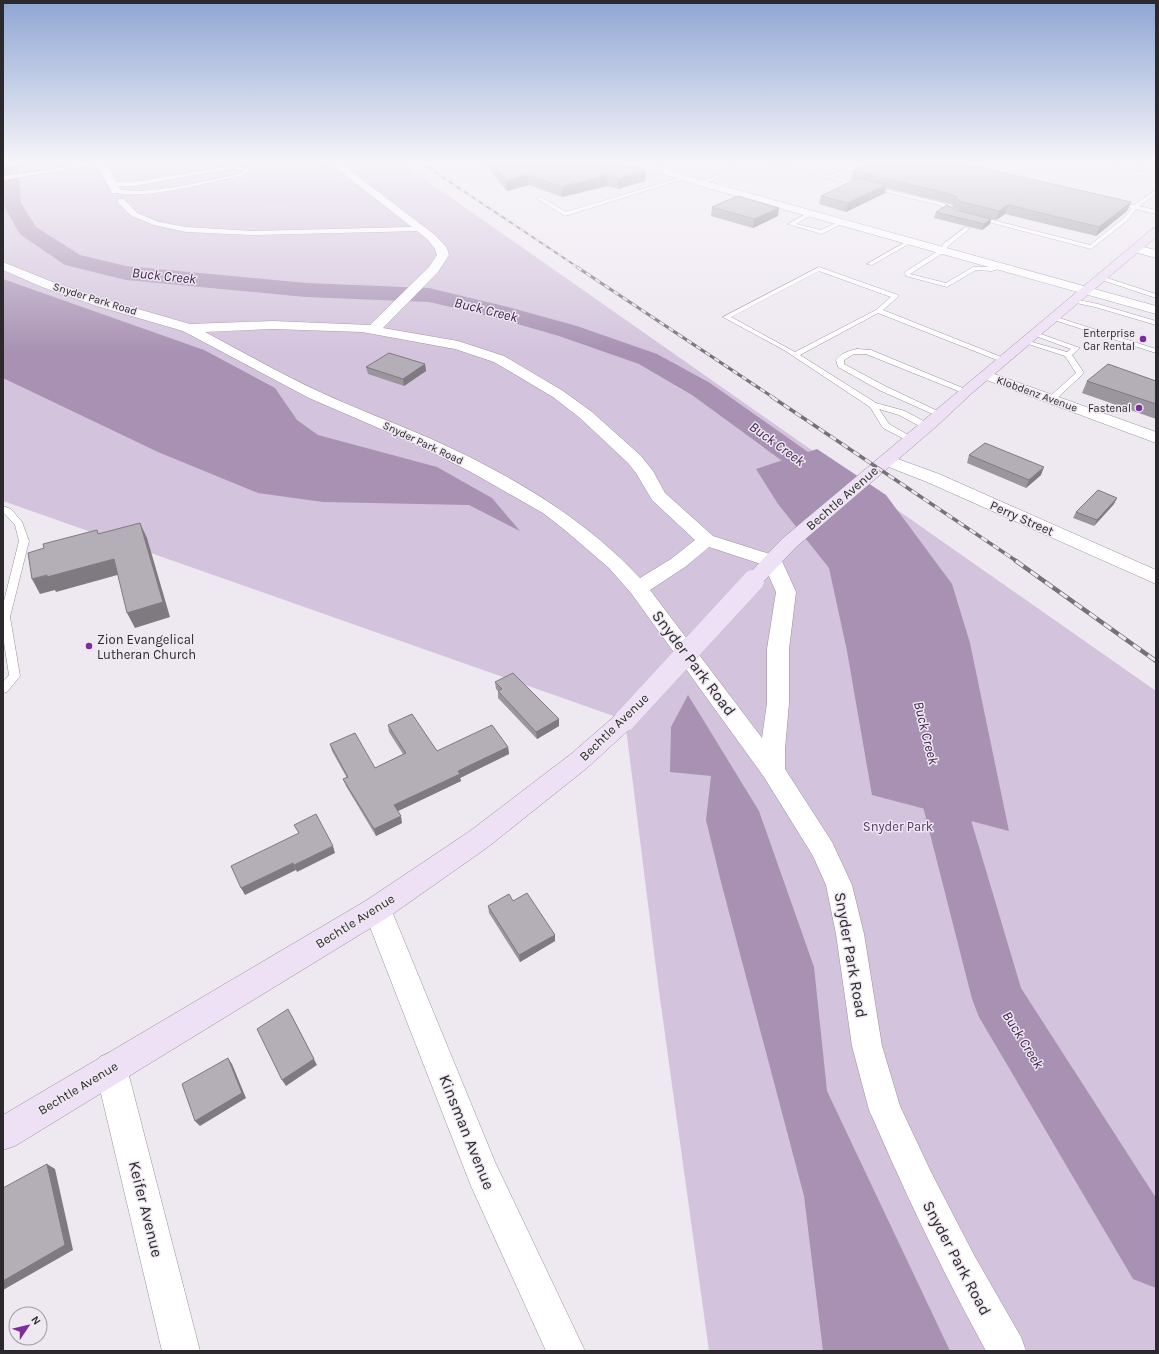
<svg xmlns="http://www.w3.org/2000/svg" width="1159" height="1354" viewBox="0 0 1159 1354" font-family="Karla,sans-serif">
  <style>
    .green { fill: #d3c3dc }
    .water { fill: #a891b3 }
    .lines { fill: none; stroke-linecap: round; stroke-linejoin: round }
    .river { fill: #a891b3; fill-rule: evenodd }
    .service-casing { stroke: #97929a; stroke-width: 1 }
    .pedestrian-casing { stroke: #97929a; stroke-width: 1 }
    .minor-casing { stroke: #97929a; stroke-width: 1 }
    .secondary-casing { stroke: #97929a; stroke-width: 1 }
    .path { stroke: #aaa5ac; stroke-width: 1; stroke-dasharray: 0.5 1.5; stroke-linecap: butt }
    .service { fill: #fff; fill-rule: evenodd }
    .pedestrian { fill: #fff; fill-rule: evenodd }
    .minor { fill: #fff; fill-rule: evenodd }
    .secondary { fill: #eee0f5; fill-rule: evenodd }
    .rail-far3-casing { stroke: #767177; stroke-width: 2 }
    .rail-far2-casing { stroke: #767177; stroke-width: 3 }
    .rail-far1-casing { stroke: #767177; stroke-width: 3.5 }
    .rail-casing { stroke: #767177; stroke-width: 4.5 }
    .rail-far3 { stroke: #eee8f1; stroke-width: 1.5; stroke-dasharray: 4.5; stroke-linecap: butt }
    .rail-far2 { stroke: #eee8f1; stroke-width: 2; stroke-dasharray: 5.5; stroke-linecap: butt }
    .rail-far1 { stroke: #eee8f1; stroke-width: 2.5; stroke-dasharray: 7; stroke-linecap: butt }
    .rail { stroke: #eee8f1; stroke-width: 3; stroke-dasharray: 9; stroke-linecap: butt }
    .secondary-bridge-casing { stroke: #97929a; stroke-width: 22; stroke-linecap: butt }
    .secondary-bridge { stroke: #eee0f5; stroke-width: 22 }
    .wall { fill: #9b969d }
    .shaded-wall { fill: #7e7a80 }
    .building { fill: #b4afb7; stroke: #7e7a80 }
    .poi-dot { fill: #7b2c9d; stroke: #eee8f1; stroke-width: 1.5 }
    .labels { text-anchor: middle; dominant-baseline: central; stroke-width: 3; stroke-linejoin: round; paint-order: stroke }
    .far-street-label { font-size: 11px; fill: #2c292d; stroke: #eee8f1 }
    .far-poi-label { font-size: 11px; fill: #2c292d; stroke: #eee8f1; text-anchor: end }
    .street-label { font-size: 13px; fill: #2c292d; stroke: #eee8f1 }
    .poi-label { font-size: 13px; fill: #2c292d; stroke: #eee8f1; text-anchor: start }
    .park-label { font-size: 13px; fill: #583868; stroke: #eee8f1 }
    .water-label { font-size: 14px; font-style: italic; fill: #41224f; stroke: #eee8f1 }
    .near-street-label { font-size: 16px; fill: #2c292d; stroke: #eee8f1 }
  </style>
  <rect width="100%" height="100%" fill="#eee8f1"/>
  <path class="green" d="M3,164H403L1156,691V1351H709L658,984L625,720L3,501Z"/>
  <path class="water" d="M3,279L204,350L275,388L297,420L318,435L437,467L492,498L520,531L469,505L323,502L258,493L158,452L3,378Z
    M817,449L886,495L952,584L970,643L1009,831L872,795L847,651L829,568L778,504L756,469Z
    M688,695L759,811L814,967L827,1091L950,1351H823L804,1196L721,882L706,820L711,776L670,772L671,727Z"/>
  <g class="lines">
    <path class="river" d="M3,164H18L21,203L36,227L80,255L126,266L306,283L429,288L508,307L577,326L657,354L710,383L818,459L847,497L842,504L831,506L820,504L796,471L692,395L639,364L559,336L493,317L429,302L306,297L126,280L65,265L21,235L18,231L3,204Z
      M933,746L948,751L954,763L1021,988L1156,1198V1288L1133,1279L979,1017L972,999L912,763L918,751Z"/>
    <defs>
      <path id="service" d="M88,164H99L3,180V176Z
        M743,164H749L703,184L698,183Z
        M771,164H778L828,176L860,164H866L834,177L943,203L961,213L956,214L939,205Z
        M1113,164H1122L1156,171V173Z
        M233,166L248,169V172L240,176C215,181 133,203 113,191L116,189C151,196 203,181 239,174L244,171L233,168L134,186H112L109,184L112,182H134Z
        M682,177L687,178L565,216L536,198L541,197L566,212Z
        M1156,190V194L1139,206L1156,210V214L1136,209L1128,220L1091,249L974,218L977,216L1090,245L1124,218L1132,208L1129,207V205H1134Z
        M811,211L813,212V214L796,224L821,230L840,221L845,222L822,234L788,224Z
        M966,227L969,229L968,230L948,246L946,251L910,274L946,283L973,267H992L1004,265V267L992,271L976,270L947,287L906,276L905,272L941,249L943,244Z
        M909,240L914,241L872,265L867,264Z
        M819,267L898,295V297L883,310L1009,360L1005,362H1002L878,313L800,355L876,403L905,411L929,424V428H923L899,415L879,409L889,424L915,439L911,441H908L883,428L870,407L784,350L723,317ZM819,271L891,297L876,310L795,352L731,317Z
        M1101,276L1156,294V298L1099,279L1098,278Z
        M1074,299L1098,304L1156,321V325L1095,307L1072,302L1071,301Z
        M1053,316L1156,349V353L1051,319V317Z
        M1035,332L1080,348L1072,355L1084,373L1054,401H1048L1047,399L1076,373L1065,356L1022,342L1025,340L1067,352L1071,349L1033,335V333Z
        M857,349L871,350L970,391L969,393H963L866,354H854L844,360V364L885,386L944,414L943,416H937L879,390L838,367L836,360C842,353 848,351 857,349Z
        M3,506L11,509L22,522L29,541L10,617L20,676L7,692L3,693V682L9,675L3,636V605L19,541L15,525L3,512Z"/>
      <path id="pedestrian" d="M118,199H124L137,213L159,222L186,227L252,231L409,227H420L424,229L420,231L252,235L186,232L154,225L132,216L118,203Z"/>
      <path id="minor" d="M96,164H106L121,191L120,193H112Z
        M331,164H342L435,235L447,248L449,255L438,272L383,328L458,341L504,356L563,391L592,412L640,455L653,471L665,493L713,536L779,557L782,561L796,592L789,649V703L785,749V769L832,842L852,885L864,934L882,1046L900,1106L931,1172L974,1255L1021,1337L1026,1351H986C945,1276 908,1200 874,1121L869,1110L852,1046L836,934L826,885L813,856L764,777L631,593L609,568L566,531L543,513L471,472L418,445L309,398L183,331L97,306L42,287L3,270V262L50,281L107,300L190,324L273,321L370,325L429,267L437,255L435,249L427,239ZM273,329L362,332L455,349L494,362L553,397L580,418L628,463L636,473L652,500L695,540L671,559L640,578C581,515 507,473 429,438C393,422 356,409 320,392C281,374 243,352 205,332ZM709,547L764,565L776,592L767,649V703L762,738L650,590L685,567Z
        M636,164H650L705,181L1156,306V314L697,185L638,166Z
        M1135,245L1156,250V258L1131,251L1129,249L1131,247Z
        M986,371L1156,432V443L981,378L979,375L981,372Z
        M887,455L939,474L1156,570V584L927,482L881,464L879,460L881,456Z
        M377,897L387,900L391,909L495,1162L585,1351H546L471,1186L363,909L367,900Z
        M111,1052L122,1057L127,1068L200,1351H162L95,1068L100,1057Z"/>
      <path id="secondary" d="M1156,228V237L971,394L938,425L796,547L760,585L753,587L746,585L743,581L746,577L782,539L1152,229Z
        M625,711L633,714L637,720L633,726L587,768L488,847L387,918L15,1146L3,1150V1115L367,900L470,831L571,754L617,714Z"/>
    </defs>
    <use href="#service" class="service-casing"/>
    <use href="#pedestrian" class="pedestrian-casing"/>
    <use href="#minor" class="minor-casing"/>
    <use href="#secondary" class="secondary-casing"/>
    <path class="path" d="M282,175L291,183L307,180L298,173
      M254,178L261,179L322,168
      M261,179V181
      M261,181H273L277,184L270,188L257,189L253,184Z
      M302,181L306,183L331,179
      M276,183L285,179
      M309,186L314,194
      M309,187L335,182
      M271,189L292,196
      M329,200L352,195
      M285,201L261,200L291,183"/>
    <use href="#service" class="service"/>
    <use href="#pedestrian" class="pedestrian"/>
    <use href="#minor" class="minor"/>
    <use href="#secondary" class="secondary"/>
    <defs>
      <path id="rail-far3" d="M423,164L579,268"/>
      <path id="rail-far2" d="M577,267L774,398"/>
      <path id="rail-far1" d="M772,397L1018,562"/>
      <path id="rail" d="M1016,561L1156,661"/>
    </defs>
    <use href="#rail-far3" class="rail-far3-casing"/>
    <use href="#rail-far2" class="rail-far2-casing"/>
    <use href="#rail-far1" class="rail-far1-casing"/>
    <use href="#rail" class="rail-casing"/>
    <use href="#rail-far3" class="rail-far3"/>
    <use href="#rail-far2" class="rail-far2"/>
    <use href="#rail-far1" class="rail-far1"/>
    <use href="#rail" class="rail"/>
    <defs>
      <path id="secondary-bridge" d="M625,720L753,581"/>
    </defs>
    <use href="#secondary-bridge" class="secondary-bridge-casing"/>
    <use href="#secondary-bridge" class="secondary-bridge"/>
  </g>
  <path class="wall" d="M485,164H626L645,181L618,189L607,186L562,197L529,185L507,191Z
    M853,171L1131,202L1127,211L1096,236L1005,214L996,220L991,219L990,224L982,230L934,218L936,212L956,210H959L952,207L953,205L943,202L886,188L885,193L846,212L819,204L821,196L855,180H851Z
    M712,207L778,216L753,228L711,216Z
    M425,364L426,371L404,386L368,374L366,367Z
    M1087,381H1156V419L1082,393Z
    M969,455L1041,475L1026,488L967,463Z
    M1114,504L1094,526L1073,518L1076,512Z
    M495,682L559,719V726L537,739L498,698V691L496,689Z
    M388,725L437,751L508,747L509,754L460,778L461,781L398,811L402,823L376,836L346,786L343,779L347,778L332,751L330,744L375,768L403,754L389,732Z
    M513,901L555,935V941L520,962L489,913L488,906Z"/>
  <path class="shaded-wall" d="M646,171L645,181L618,189V179Z
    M528,175L529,185L507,191L506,181Z
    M607,175V186L562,197V187Z
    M886,185L885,193L846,212L848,203Z
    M1131,202L1127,211L1096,236L1099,227Z
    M1008,205L1005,214L996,220L999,211Z
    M779,208L778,216L753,228L754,219Z
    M991,219L990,224L982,230L984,224Z
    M425,364L426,371L404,386L403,379Z
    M1044,467L1041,475L1026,488L1029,480Z
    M1117,498L1114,504L1094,526L1097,520Z
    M140,523L147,538L170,617L135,628L127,613Z
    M114,559L121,574L56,592L55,590L40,594L32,579Z
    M559,719V726L537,739L536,732Z
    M508,747L509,754L460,778L461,781L396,812L394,805L458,771Z
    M401,816L402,823L376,836L374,829Z
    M333,846L335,853L297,872L294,865Z
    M293,863L296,870L245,895L241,888Z
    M555,935V941L520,962L519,955Z
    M292,1016L317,1065L286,1086L282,1080Z
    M228,1058L232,1064L246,1098L200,1126L195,1121Z
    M47,1164L55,1169L73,1250L3,1290V1281Z"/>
  <path class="building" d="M492,164H626L646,171L618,179L607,175L562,187L528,175L506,181Z
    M869,164H965L1131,202L1099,227L1008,205L999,211L962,202L955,198L957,197L946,193L853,171Z
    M859,178L886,185L848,203L821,196Z
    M738,196L779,208L754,219L712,207Z
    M947,205L956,210L991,219L984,224L936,212Z
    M389,353L425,364L403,379L366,367Z
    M1108,364L1156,381V404L1087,381Z
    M985,443L1044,467L1029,480L969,455Z
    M1098,490L1117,498L1097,520L1076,512Z
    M140,523L163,602L127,613L114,559L47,577V575L32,579L28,553L44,548L43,544L97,530L98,534Z
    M513,673L559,719L536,732L498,691L502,689L495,682Z
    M412,714L437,751L492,725L508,747L458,771L460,774L394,805L401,816L374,829L343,779L348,777L330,744L355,733L375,768L406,753L388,725Z
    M316,814L333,846L294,865L293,863L241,888L231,866L299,833L294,825Z
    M527,893L555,935L519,955L488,906L509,894L513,901Z
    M288,1009L314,1059L282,1080L257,1029Z
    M228,1058L242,1093L195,1121L182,1084Z
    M47,1164L65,1245L3,1281V1188Z"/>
  <linearGradient id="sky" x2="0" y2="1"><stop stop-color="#8ea6d3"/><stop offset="0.46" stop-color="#f7f5f9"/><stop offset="1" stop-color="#f7f5f9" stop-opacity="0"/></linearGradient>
  <rect width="1159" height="353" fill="url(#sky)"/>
  <g class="poi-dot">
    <circle cx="1143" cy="339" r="4"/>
    <circle cx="1139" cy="408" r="4"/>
    <circle cx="89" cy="646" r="4"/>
  </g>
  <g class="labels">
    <g class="far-street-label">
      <text transform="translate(95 299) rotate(17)">Snyder Park Road</text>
      <text transform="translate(1037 394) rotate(20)">Klobdenz Avenue</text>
      <text transform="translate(423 443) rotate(25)">Snyder Park Road</text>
    </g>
    <g class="far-poi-label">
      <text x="1135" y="333">Enterprise<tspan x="1135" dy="13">Car Rental</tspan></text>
      <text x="1131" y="408">Fastenal</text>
    </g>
    <g class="street-label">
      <text transform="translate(842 498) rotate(-41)">Bechtle Avenue</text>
      <text transform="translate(1022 518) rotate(24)">Perry Street</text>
      <text transform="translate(614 727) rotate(-44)">Bechtle Avenue</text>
      <text transform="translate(355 921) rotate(-32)">Bechtle Avenue</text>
      <text transform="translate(78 1088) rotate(-31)">Bechtle Avenue</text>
    </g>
    <g class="poi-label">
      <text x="97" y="639">Zion Evangelical<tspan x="97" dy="15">Lutheran Church</tspan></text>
    </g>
    <g class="park-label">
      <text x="898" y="826">Snyder Park</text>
    </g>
    <g class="water-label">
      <text transform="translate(164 276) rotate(6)">Buck Creek</text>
      <text transform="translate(486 310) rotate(14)">Buck Creek</text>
      <text transform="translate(777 444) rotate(36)">Buck Creek</text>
      <text transform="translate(926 733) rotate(76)">Buck Creek</text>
      <text transform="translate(1023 1040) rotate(58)">Buck Creek</text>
    </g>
    <g class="near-street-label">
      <text transform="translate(694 663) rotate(53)">Snyder Park Road</text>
      <text transform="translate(851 955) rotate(80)">Snyder Park Road</text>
      <text transform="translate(467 1132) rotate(68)">Kinsman Avenue</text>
      <text transform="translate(146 1209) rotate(76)">Keifer Avenue</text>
      <text transform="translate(957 1258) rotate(62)">Snyder Park Road</text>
    </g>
  </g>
  <rect width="1159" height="1354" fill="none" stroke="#2c292d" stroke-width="8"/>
  <g transform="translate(28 1326) rotate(55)"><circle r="19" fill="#eee8f1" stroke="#a09ca3"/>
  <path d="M0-3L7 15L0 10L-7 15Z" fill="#7b2c9d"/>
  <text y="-6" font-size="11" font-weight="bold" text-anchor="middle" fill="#2c292d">N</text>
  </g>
</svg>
